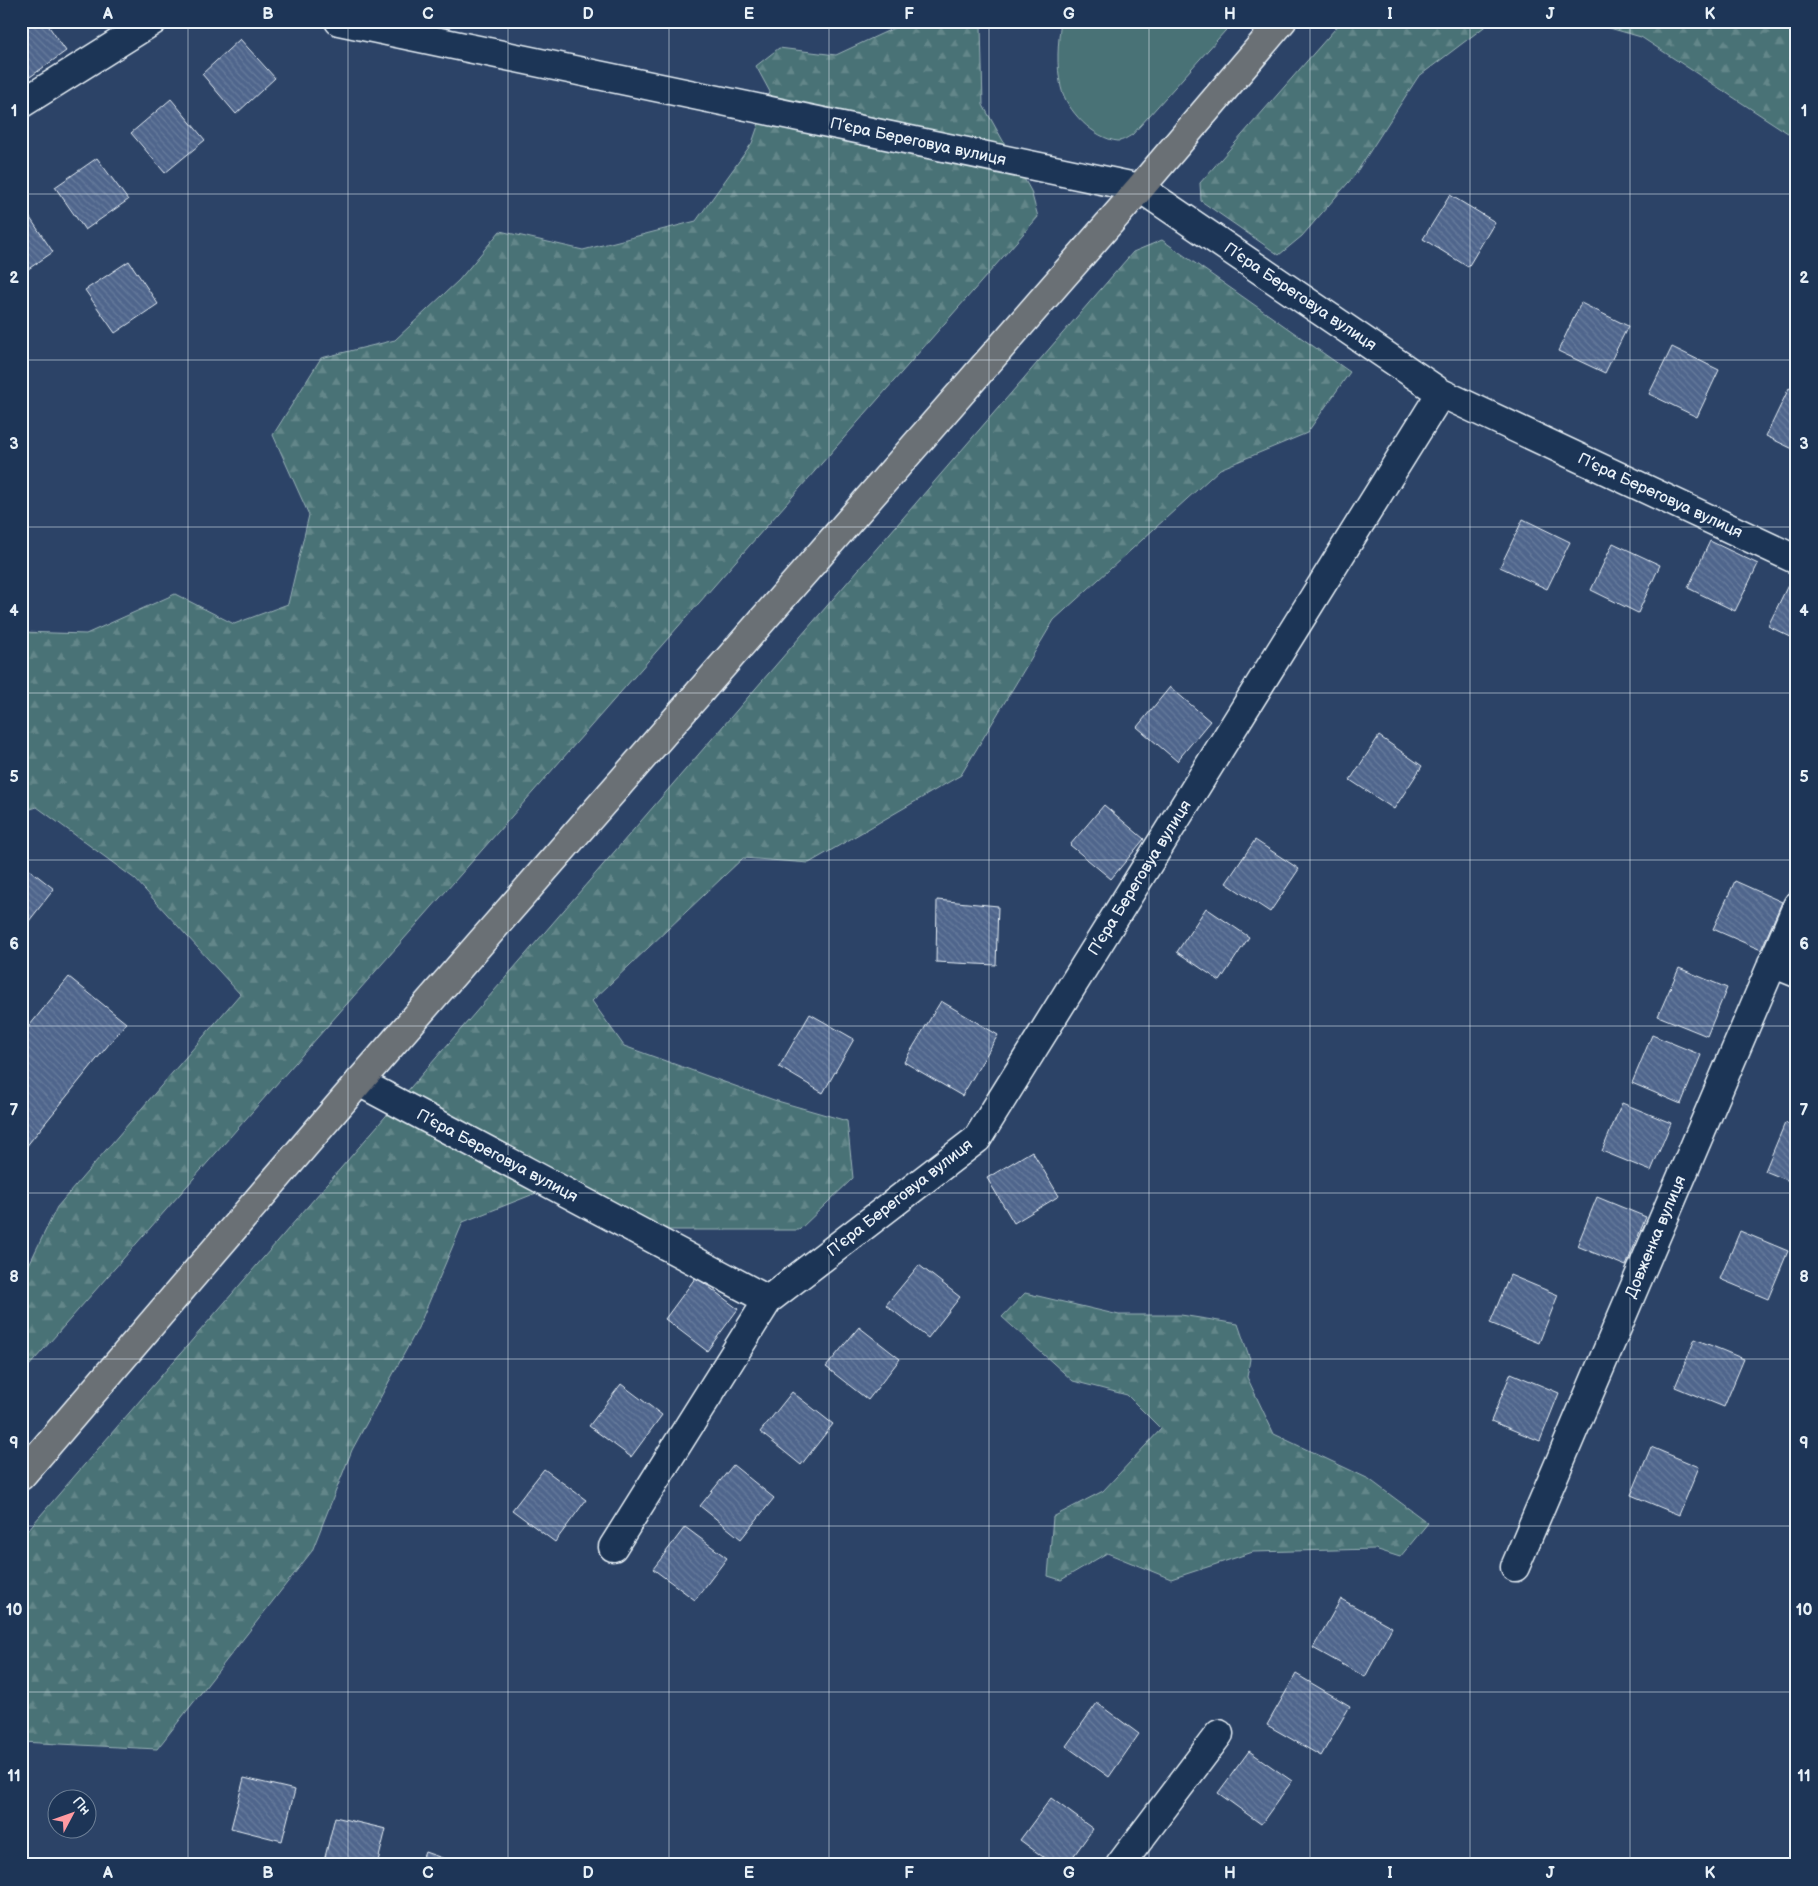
<svg xmlns="http://www.w3.org/2000/svg" width="1818" height="1886" viewBox="0 0 1818 1886" font-family="'Balsamiq Sans',sans-serif">
  <style>
    .green { fill: #4a7276; stroke: #99b2b7 }
    .forest { fill: url(#forest-firs); stroke: #99b2b7 }
    .building { fill: url(#building-back-hatch); stroke: #e8f1f8 }
    .lines { fill: none; stroke-linecap: round; stroke-linejoin: round }
    .street-casing { stroke: #e8f1f8; stroke-width: 31 }
    .highway-casing { stroke: #e8f1f8; stroke-width: 31 }
    .street { stroke: #1d3557; stroke-width: 28 }
    .highway { stroke: #6b6f75; stroke-width: 28 }
    .grid { fill: none; stroke: #e8f1f8; stroke-width: 1; stroke-opacity: 0.55 }
    .labels { text-anchor: middle; dominant-baseline: central; stroke-width: 4.5; stroke-linejoin: round; paint-order: stroke }
    .street-label { font-size: 16px; fill: #e8f1f8; stroke: #1d3557 }
    .neatline { fill: none; stroke: #e8f1f8; stroke-width: 2 }
    .grid-label { font-size: 16px; text-anchor: middle; font-weight: bold; fill: #e8f1f8 }
  </style>
  <defs>
    <pattern id="forest-firs" width="22" height="20" patternUnits="userSpaceOnUse" patternTransform="scale(1.25)"><rect width="22" height="20" fill="#4a7276"/><path d="M5 1l3.5 6h-7zM16 11l3.5 6h-7z" fill="#64878a"/></pattern>
    <pattern id="building-back-hatch" width="6" height="6" patternUnits="userSpaceOnUse" patternTransform="scale(1.25)"><rect width="6" height="6" fill="#4f658c"/><path d="M-1 5l2 2M0 0l6 6M5-1l2 2" fill="none" stroke="#687c9d"/></pattern>
  </defs>
  <rect width="100%" height="100%" fill="#2c4367"/>
  <filter id="ink" filterUnits="userSpaceOnUse"><feTurbulence type="fractalNoise" baseFrequency=".02" numOctaves="2"/><feDisplacementMap in="SourceGraphic" scale="10" xChannelSelector="R" yChannelSelector="G"/><feConvolveMatrix kernelMatrix="1 2 1 2 8 2 1 2 1" color-interpolation-filters="sRGB"/></filter>
  <g filter="url(#ink)">
    <path class="green" d="M1061,21H1234L1132,135C1128,137 1123,141 1118,141C1094,139 1066,110 1061,87C1056,65 1058,43 1061,21Z"/>
    <path class="forest" d="M909,21H979L981,26L983,105L1031,191L1038,217L21,1375V1281L57,1207L240,994L135,879L37,807L21,812V632L86,634L175,594L234,624L288,604L309,515L273,435L321,358L395,340L459,280L500,231L583,250L696,221L752,143L770,92L756,66L779,48L836,55Z
      M1342,21H1492L1418,77L1354,176L1302,236L1279,255L1201,201L1200,183Z
      M1585,21H1797V139L1641,37Z
      M1162,240L1350,372L1307,433L1220,469L1054,620L961,775L809,863L743,858L592,1001L624,1046L774,1100L847,1121L853,1178L799,1230H636L554,1186L463,1222L418,1328L352,1450L312,1551L157,1749L21,1742V1538L1133,252Z
      M1025,1293L1119,1315H1181L1238,1324L1250,1359L1247,1377L1274,1434L1369,1479L1428,1523L1400,1557L1375,1549L1253,1552L1171,1579L1107,1553L1061,1580L1048,1576L1053,1517L1103,1491L1161,1429L1127,1395L1073,1381L1002,1317Z"/>
    <path class="building" d="M21,21H45L66,51L23,82L21,78Z
      M240,39L275,78L236,114L202,74Z
      M171,99L205,140L165,173L131,133Z
      M97,158L128,200L85,230L55,187Z
      M1450,195L1495,222L1468,267L1423,239Z
      M24,209L53,252L21,274V211Z
      M129,261L158,304L115,333L85,290Z
      M1581,303L1628,326L1605,373L1558,351Z
      M1672,347L1719,370L1697,417L1649,394Z
      M1789,388L1797,392V451L1766,436Z
      M1523,519L1570,542L1547,589L1500,567Z
      M1710,541L1758,564L1735,611L1688,588Z
      M1613,543L1660,565L1638,613L1591,590Z
      M1791,579L1797,581V640L1768,626Z
      M1170,687L1210,721L1177,761L1137,727Z
      M1379,736L1422,766L1394,809L1350,780Z
      M1104,805L1144,839L1111,879L1070,845Z
      M1255,840L1299,869L1270,912L1226,883Z
      M21,863L54,889L22,930H21Z
      M1735,881L1782,902L1761,950L1713,929Z
      M937,900L998,906L996,965L936,962Z
      M1206,908L1249,937L1220,981L1177,952Z
      M1679,968L1727,988L1707,1036L1658,1016Z
      M69,977L126,1023L21,1153V1036Z
      M941,1001L998,1035L962,1096L904,1062Z
      M810,1014L854,1039L823,1093L779,1067Z
      M1652,1035L1701,1055L1681,1104L1632,1083Z
      M1622,1103L1671,1123L1651,1171L1602,1151Z
      M1785,1123L1797,1128V1184L1765,1171Z
      M1032,1151L1059,1196L1014,1223L987,1178Z
      M1597,1197L1646,1217L1626,1266L1577,1246Z
      M1740,1231L1788,1251L1768,1299L1720,1279Z
      M919,1265L960,1297L928,1338L886,1305Z
      M1510,1275L1558,1295L1539,1343L1490,1323Z
      M696,1277L738,1309L707,1351L665,1319Z
      M859,1327L900,1359L868,1400L826,1367Z
      M1695,1339L1744,1359L1724,1407L1675,1387Z
      M1511,1373L1559,1393L1540,1441L1491,1421Z
      M621,1384L662,1415L631,1457L589,1426Z
      M792,1392L833,1424L801,1465L760,1432Z
      M1651,1447L1699,1467L1679,1515L1631,1495Z
      M733,1465L774,1498L741,1539L700,1506Z
      M544,1469L586,1500L555,1542L512,1510Z
      M685,1527L727,1558L695,1600L653,1569Z
      M1341,1599L1392,1627L1365,1677L1313,1648Z
      M1296,1674L1350,1706L1321,1756L1267,1725Z
      M1097,1703L1139,1734L1109,1777L1066,1746Z
      M1249,1751L1292,1781L1261,1824L1218,1793Z
      M244,1778L295,1790L282,1841L231,1828Z
      M1051,1798L1093,1829L1067,1865H1054L1020,1840Z
      M335,1817L386,1829L377,1865H323Z
      M425,1852L462,1865H420Z"/>
    <g class="lines">
      <defs>
        <path id="street" d="M339,21L1140,188L1441,393L1797,560
          M21,104L153,21
          M1772,963L1797,973
          M359,1082L768,1300
          M613,1547L768,1300L977,1139L1441,393
          M1515,1567L1797,906
          M1120,1865L1219,1734"/>
        <path id="highway" d="M21,1476L359,1082L1140,188L1282,21"/>
      </defs>
      <use href="#street" class="street-casing"/>
      <use href="#highway" class="highway-casing"/>
      <use href="#street" class="street"/>
      <use href="#highway" class="highway"/>
    </g>
  </g>
  <path class="grid" d="M188,21V1865M348,21V1865M508,21V1865M669,21V1865M829,21V1865M989,21V1865M1149,21V1865M1310,21V1865M1470,21V1865M1630,21V1865M21,194H1797M21,360H1797M21,527H1797M21,693H1797M21,860H1797M21,1026H1797M21,1193H1797M21,1359H1797M21,1526H1797M21,1692H1797"/>
  <g class="labels">
    <g class="street-label">
      <text transform="translate(918 142) rotate(12)">П’єра Береговуа вулиця</text>
      <text transform="translate(1300 297) rotate(34)">П’єра Береговуа вулиця</text>
      <text transform="translate(1660 496) rotate(25)">П’єра Береговуа вулиця</text>
      <text transform="translate(1140 878) rotate(-58)">П’єра Береговуа вулиця</text>
      <text transform="translate(497 1156) rotate(28)">П’єра Береговуа вулиця</text>
      <text transform="translate(900 1198) rotate(-38)">П’єра Береговуа вулиця</text>
      <text transform="translate(1656 1237) rotate(-67)">Довженка вулиця</text>
    </g>
  </g>
  <rect width="1818" height="1886" fill="none" stroke="#1d3557" stroke-width="55"/>
  <g transform="translate(72 1814) rotate(49)"><circle r="24" fill="#1d3557" stroke="#6e8097"/>
  <path d="M0-4L9 19L0 12L-9 19Z" fill="#ff9aa2"/>
  <text y="-8" font-size="14" font-weight="bold" text-anchor="middle" fill="#e8f1f8">Пн</text>
  </g>
  <rect x="28" y="28" width="1762" height="1830" class="neatline"/>
  <g class="grid-label">
    <text x="108" y="19">A</text>
    <text x="268" y="19">B</text>
    <text x="428" y="19">C</text>
    <text x="588" y="19">D</text>
    <text x="749" y="19">E</text>
    <text x="909" y="19">F</text>
    <text x="1069" y="19">G</text>
    <text x="1230" y="19">H</text>
    <text x="1390" y="19">I</text>
    <text x="1550" y="19">J</text>
    <text x="1710" y="19">K</text>
    <text x="14" y="116">1</text>
    <text x="1804" y="116">1</text>
    <text x="14" y="283">2</text>
    <text x="1804" y="283">2</text>
    <text x="14" y="449">3</text>
    <text x="1804" y="449">3</text>
    <text x="14" y="616">4</text>
    <text x="1804" y="616">4</text>
    <text x="14" y="782">5</text>
    <text x="1804" y="782">5</text>
    <text x="14" y="949">6</text>
    <text x="1804" y="949">6</text>
    <text x="14" y="1115">7</text>
    <text x="1804" y="1115">7</text>
    <text x="14" y="1282">8</text>
    <text x="1804" y="1282">8</text>
    <text x="14" y="1448">9</text>
    <text x="1804" y="1448">9</text>
    <text x="14" y="1615">10</text>
    <text x="1804" y="1615">10</text>
    <text x="14" y="1781">11</text>
    <text x="1804" y="1781">11</text>
    <text x="108" y="1878">A</text>
    <text x="268" y="1878">B</text>
    <text x="428" y="1878">C</text>
    <text x="588" y="1878">D</text>
    <text x="749" y="1878">E</text>
    <text x="909" y="1878">F</text>
    <text x="1069" y="1878">G</text>
    <text x="1230" y="1878">H</text>
    <text x="1390" y="1878">I</text>
    <text x="1550" y="1878">J</text>
    <text x="1710" y="1878">K</text>
  </g>
</svg>
